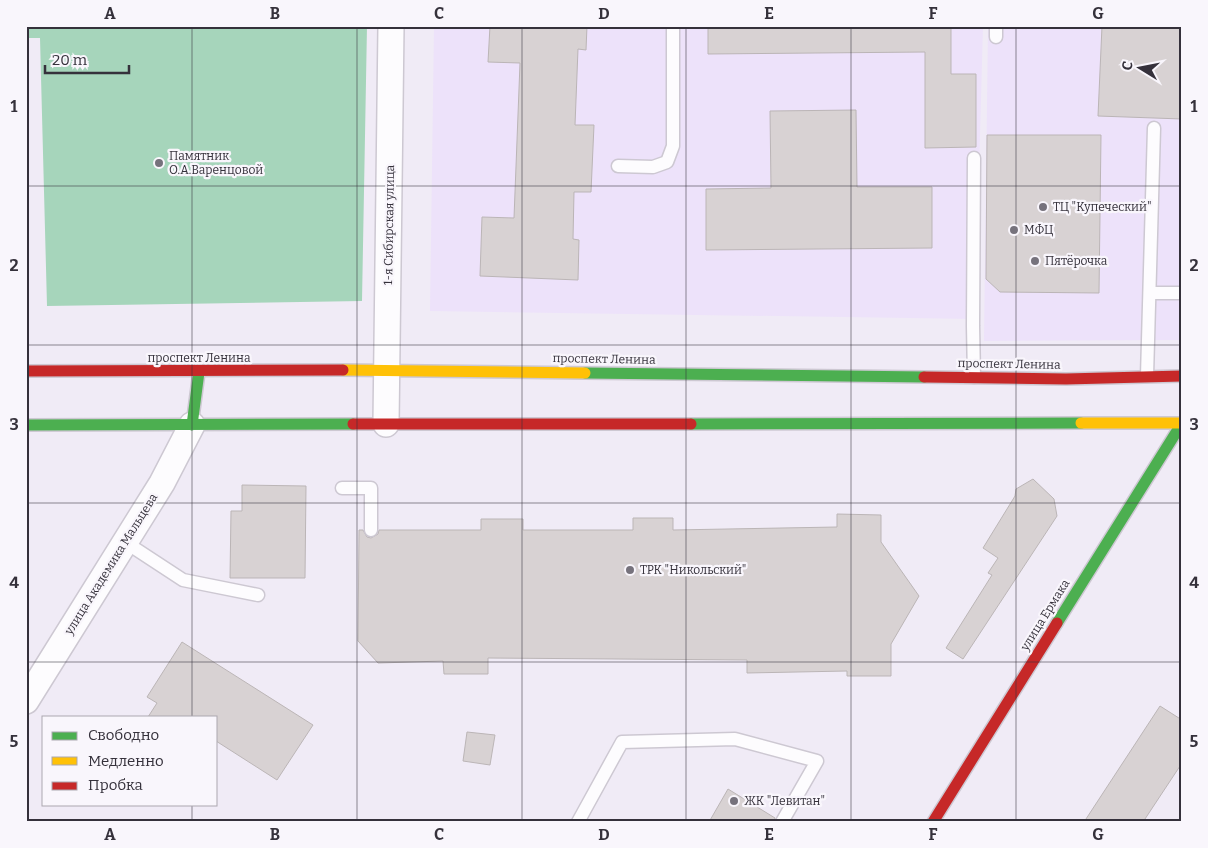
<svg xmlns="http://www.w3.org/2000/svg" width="1208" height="848" viewBox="0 0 1208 848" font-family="Bitter,serif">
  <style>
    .built { fill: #ede2fa }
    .forest { fill: #a6d5bb }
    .building { fill: #d8d2d3; stroke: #bbb5b6 }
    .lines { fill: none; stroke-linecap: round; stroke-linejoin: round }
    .lane-casing { stroke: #cdc8d2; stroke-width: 15 }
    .street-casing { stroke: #cdc8d2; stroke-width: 28 }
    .fast-casing { stroke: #cdc8d2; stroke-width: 14 }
    .slow-casing { stroke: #cdc8d2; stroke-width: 14 }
    .jam-casing { stroke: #cdc8d2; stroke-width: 14 }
    .lane { stroke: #fdfcfe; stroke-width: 12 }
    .street { stroke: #fdfcfe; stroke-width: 25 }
    .fast { stroke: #4caf50; stroke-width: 11 }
    .slow { stroke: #ffc107; stroke-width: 11 }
    .jam { stroke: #c62828; stroke-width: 11 }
    .grid { fill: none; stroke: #35313b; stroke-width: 1; stroke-opacity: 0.55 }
    .poi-dot { fill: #76727c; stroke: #f9f6fc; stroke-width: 2 }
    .labels { text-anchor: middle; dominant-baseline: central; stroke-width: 4.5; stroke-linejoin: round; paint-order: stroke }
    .poi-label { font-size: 12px; fill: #35313b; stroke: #f9f6fc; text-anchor: start }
    .street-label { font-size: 12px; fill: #35313b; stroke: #f9f6fc }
    .neatline { fill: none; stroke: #35313b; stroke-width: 2 }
    .grid-label { font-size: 16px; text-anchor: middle; font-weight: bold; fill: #35313b }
  </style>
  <rect width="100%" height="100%" fill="#f0ebf6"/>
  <path class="built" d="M434,26H983L975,319L430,311Z
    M988,26H1182V340L984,341Z"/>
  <path class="forest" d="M26,26H367L362,301L47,306L40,38H26Z"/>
  <path class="building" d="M490,26H587L586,50L578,49L575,125H594L591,192H574L573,239L579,240L578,280L480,276L482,217L514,218L520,63L488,62Z
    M708,26H951V74H976V147L925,148V52L708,54Z
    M1102,26H1182V119L1098,116Z
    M856,110L857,187H932V248L706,250V189L771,188L770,111Z
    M987,135H1101L1099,293L1000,292L986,279Z
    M1033,479L1054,499L1057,516L963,659L946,648L992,575L988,573L998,558L983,548L1015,496L1016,489Z
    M242,485L306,486L305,578H230L231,511H242Z
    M837,514L881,515V542L919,596L891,644V676H847V671L747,673V660L488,658V674H444L443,661L378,663L358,641L359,530H363L367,537L371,538L378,534L379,530H481V519H523V530H633V518H673V530L837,527Z
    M182,642L313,725L277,780L216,741V717H148L157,703L147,697Z
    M1160,706L1182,720V763L1143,822H1084Z
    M467,732L495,735L490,765L463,761Z
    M728,789L775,818L774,822H709Z"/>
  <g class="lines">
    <defs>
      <path id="lane" d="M996,26V37
        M618,166L653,167L667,162L673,146V26
        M1150,293H1182
        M1147,376L1154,128
        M974,377L973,326L974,158
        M342,488H371V530
        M125,542L183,580L258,595
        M578,822L622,742L735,739L817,761L782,822"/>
      <path id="street" d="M386,424L391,26
        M26,701L162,483L192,425"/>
      <path id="fast" d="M585,373L924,377
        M691,424L1081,423
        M26,425L353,424
        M192,425L199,372
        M1057,623L1182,423"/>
      <path id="slow" d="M343,370L585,373
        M1081,423H1182"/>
      <path id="jam" d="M26,371L343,370
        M924,377L1066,379L1182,376
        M353,424H691
        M933,822L1057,623"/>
    </defs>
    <use href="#lane" class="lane-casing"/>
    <use href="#street" class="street-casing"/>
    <use href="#fast" class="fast-casing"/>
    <use href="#slow" class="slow-casing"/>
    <use href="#jam" class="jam-casing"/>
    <use href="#lane" class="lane"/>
    <use href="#street" class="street"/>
    <use href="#fast" class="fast"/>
    <use href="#slow" class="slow"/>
    <use href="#jam" class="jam"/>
  </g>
  <path class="grid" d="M192,26V717M357,26V822M522,26V822M686,26V822M851,26V822M1016,26V822M26,186H1182M26,345H1182M26,503H1182M26,662H1182M192,804V822"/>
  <g class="poi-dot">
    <circle cx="159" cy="163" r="5"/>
    <circle cx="1043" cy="207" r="5"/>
    <circle cx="1014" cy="230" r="5"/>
    <circle cx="1035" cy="261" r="5"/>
    <circle cx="630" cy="570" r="5"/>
    <circle cx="734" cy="801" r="5"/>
  </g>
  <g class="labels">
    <g class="poi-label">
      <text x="169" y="156">Памятник<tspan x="169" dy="14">О.А.Варенцовой</tspan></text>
      <text x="1053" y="207">ТЦ "Купеческий"</text>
      <text x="1024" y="230">МФЦ</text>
      <text x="1045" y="261">Пятёрочка</text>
      <text x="640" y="570">ТРК "Никольский"</text>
      <text x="744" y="801">ЖК "Левитан"</text>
    </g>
    <g class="street-label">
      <text transform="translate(389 225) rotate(-89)">1-я Сибирская улица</text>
      <text x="199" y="358">проспект Ленина</text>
      <text transform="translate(604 359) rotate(1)">проспект Ленина</text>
      <text transform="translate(1009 364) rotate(1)">проспект Ленина</text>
      <text transform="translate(111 564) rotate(-58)">улица Академика Мальцева</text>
      <text transform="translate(1045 615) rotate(-58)">улица Ермака</text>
    </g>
  </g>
  <rect width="1208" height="848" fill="none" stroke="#f9f6fc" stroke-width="55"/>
  <rect x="42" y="716" width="175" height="90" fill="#f9f6fc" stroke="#aba7af"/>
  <rect x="52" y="732" width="25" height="8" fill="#4caf50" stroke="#aba7af"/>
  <text x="88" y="740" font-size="15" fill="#35313b">Свободно</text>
  <rect x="52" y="757" width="25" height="8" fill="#ffc107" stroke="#aba7af"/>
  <text x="88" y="766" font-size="15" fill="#35313b">Медленно</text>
  <rect x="52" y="782" width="25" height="8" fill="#c62828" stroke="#aba7af"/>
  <text x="88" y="790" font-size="15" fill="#35313b">Пробка</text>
  <g transform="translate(1140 68) rotate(280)" stroke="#f9f6fc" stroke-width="4" paint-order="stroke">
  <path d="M0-4L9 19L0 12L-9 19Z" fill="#35313b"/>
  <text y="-8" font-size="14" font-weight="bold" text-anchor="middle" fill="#35313b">С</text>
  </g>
  <path d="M45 65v8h84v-8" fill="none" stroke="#35313b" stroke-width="2.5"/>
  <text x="52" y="65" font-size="15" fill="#35313b" stroke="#f9f6fc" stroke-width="4" paint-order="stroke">20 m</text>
  <rect x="28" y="28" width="1152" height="792" class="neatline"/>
  <g class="grid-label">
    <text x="110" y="19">A</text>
    <text x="275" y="19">B</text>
    <text x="439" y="19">C</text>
    <text x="604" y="19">D</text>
    <text x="769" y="19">E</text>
    <text x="933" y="19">F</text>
    <text x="1098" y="19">G</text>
    <text x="14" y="112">1</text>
    <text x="1194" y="112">1</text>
    <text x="14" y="271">2</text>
    <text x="1194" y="271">2</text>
    <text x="14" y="430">3</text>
    <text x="1194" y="430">3</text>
    <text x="14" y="588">4</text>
    <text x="1194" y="588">4</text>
    <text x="14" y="747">5</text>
    <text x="1194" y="747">5</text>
    <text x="110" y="840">A</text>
    <text x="275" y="840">B</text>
    <text x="439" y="840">C</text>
    <text x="604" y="840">D</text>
    <text x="769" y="840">E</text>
    <text x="933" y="840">F</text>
    <text x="1098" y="840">G</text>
  </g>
</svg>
